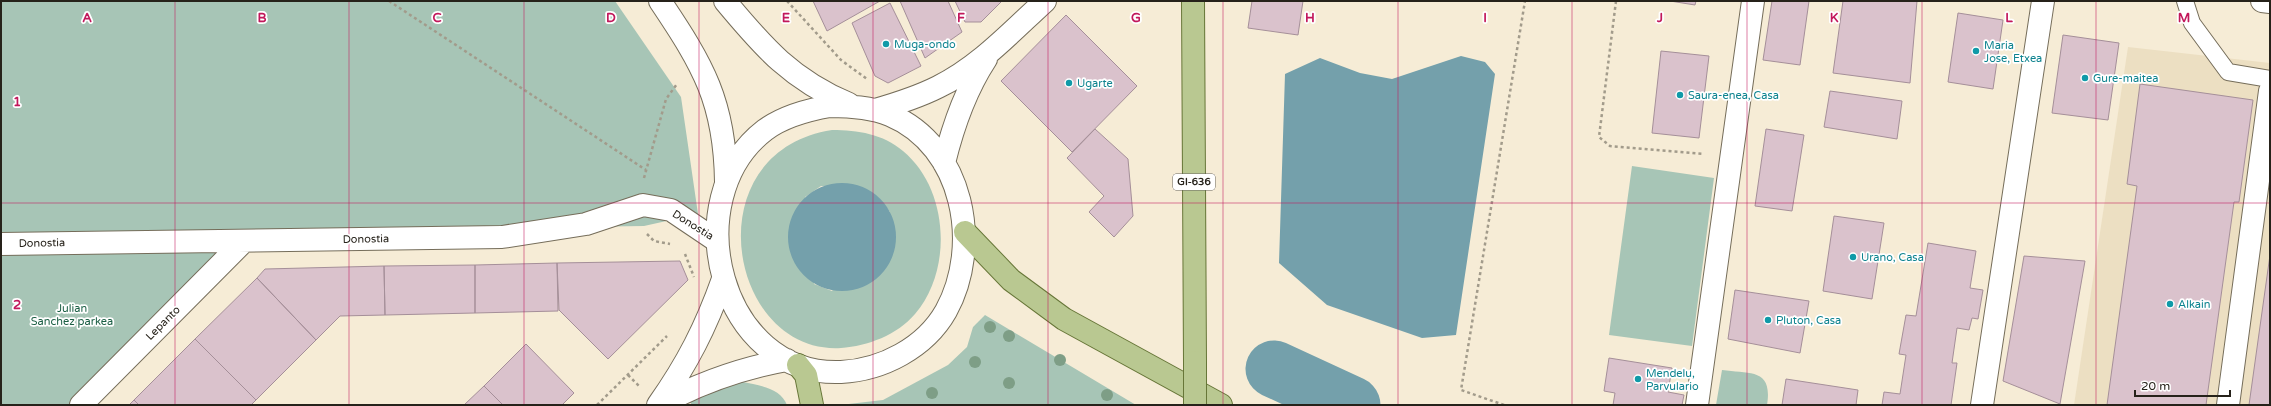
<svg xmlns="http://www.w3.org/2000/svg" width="2271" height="406" viewBox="0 0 2271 406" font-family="'Varela Round',sans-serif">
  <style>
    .built { fill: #ecdfc2 }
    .green { fill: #a7c5b6; fill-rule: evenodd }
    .water { fill: #74a0ab }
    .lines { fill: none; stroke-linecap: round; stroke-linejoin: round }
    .river { stroke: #74a0ab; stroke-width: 57 }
    .building { fill: #dac2cc; stroke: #a58f99 }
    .service-casing { stroke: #756d5a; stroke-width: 18 }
    .minor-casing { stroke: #756d5a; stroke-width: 24 }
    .secondary-casing { stroke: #756d5a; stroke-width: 24 }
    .primary-casing { stroke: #677638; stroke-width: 24 }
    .path { stroke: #a29b8b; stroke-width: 2.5; stroke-dasharray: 3 3; stroke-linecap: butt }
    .service { stroke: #fff; stroke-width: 16 }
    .minor { stroke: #fff; stroke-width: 22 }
    .secondary { stroke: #fff; stroke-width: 22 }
    .primary { stroke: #b9c891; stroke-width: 22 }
    .primary-bridge-casing { stroke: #677638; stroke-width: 24; stroke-linecap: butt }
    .primary-bridge { stroke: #b9c891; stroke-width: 22 }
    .tree { fill: #7e9e86 }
    .grid { fill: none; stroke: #c2185b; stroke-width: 1; stroke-opacity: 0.55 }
    .culture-dot { fill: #0f9aa8; stroke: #fff; stroke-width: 1.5 }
    .labels { text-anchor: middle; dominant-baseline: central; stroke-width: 3.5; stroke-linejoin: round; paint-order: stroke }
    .shield { fill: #fff; stroke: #67645f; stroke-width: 1 }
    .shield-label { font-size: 10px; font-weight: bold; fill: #26221a }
    .culture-label { font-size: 11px; fill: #0d838f; stroke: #fff; text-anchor: start }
    .street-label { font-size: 11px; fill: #26221a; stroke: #fff }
    .park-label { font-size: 11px; fill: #1b5f44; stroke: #fff }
    .grid-label { font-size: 13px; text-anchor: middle; font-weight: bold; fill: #c2185b; stroke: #fff; stroke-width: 3.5; stroke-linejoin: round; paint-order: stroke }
  </style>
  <rect width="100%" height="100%" fill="#f6ecd6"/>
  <path class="built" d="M2128,47L2270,63V405H2074Z"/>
  <path class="green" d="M1,1H615L681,97L698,214L644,226L1,236Z
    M832,130C858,130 883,134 903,151C949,189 953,270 915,314C897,335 868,346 841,348C728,355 692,152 832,130ZM821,186C854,186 870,182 890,212L832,291L814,284L805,197Z
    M1632,166L1714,178L1692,346L1609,335Z
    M244,241L81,405H1V244Z
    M985,315L1136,405H840L883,400L948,365L967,347L973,327Z
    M1722,370C1750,374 1773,368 1767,405H1716Z
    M743,382C758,385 781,388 787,405H692L690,402L694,398Z"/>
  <path class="water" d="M1461,56L1485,62L1495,74L1456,335L1422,338L1327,305L1279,263L1285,74L1320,58L1360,73L1392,79Z
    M788 237a54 54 0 1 1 108 0a54 54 0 1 1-108 0Z"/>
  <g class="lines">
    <path class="river" d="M1274,369L1352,405"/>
  </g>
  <path class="building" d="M813,1H880L827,31Z
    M900,1H948L962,32L925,58Z
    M955,1H1002L981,22H965Z
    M1252,1H1303L1298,35L1248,28Z
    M1670,1H1696L1695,5Z
    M1772,1H1809L1800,65L1763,60Z
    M1843,1H1917L1910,83L1833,73Z
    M890,3L921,66L888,83L875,76L852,23Z
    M1958,13L2003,20L1993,89L1948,82Z
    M1066,15L1137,86L1072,152L1001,81Z
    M2063,35L2119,43L2108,120L2052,113Z
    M1661,51L1709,56L1699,138L1652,133Z
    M2140,84L2253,100L2239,202H2234L2206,405H2107L2137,186L2127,184Z
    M1830,91L1902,101L1897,139L1824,127Z
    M1095,129L1128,159L1133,216L1114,237L1089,212L1104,196L1067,158Z
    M1766,129L1804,135L1792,211L1755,206Z
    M1834,216L1884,223L1872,299L1823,291Z
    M1928,243L1976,251L1970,288L1983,290L1978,319L1972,318L1969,330L1957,328L1952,363H1957L1951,405H1882L1884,392L1900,394L1906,355L1899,354L1906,315L1916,316Z
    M2270,255V405H2249Z
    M2024,256L2085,261L2060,404L2003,381Z
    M680,261L688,280L608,359L559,310L557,263Z
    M557,263L558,311L475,313V265Z
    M475,265V313L385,315L384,266Z
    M384,266L385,315L340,316L316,340L257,278L265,269Z
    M257,278L316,340L256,400L195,339Z
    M1735,290L1809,301L1800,353L1728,339Z
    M195,339L256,400L251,405H139L134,400Z
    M526,344L574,393L562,405H503L484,386Z
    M1609,358L1672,368L1668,392L1684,395L1682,405H1613L1615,393L1604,391Z
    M1786,379L1858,390L1856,405H1782Z
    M484,386L503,405H464Z
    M134,400L139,405H129Z"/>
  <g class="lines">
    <defs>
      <path id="service" d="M2185,1L2192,23L2228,72L2270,79"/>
      <path id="minor" d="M1,244L502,237L586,224L643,205L671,210L717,241
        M81,405L244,241
        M1697,405L1753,1
        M1982,405L2043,1
        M2228,405L2270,91"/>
      <path id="secondary" d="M660,1C703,65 725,102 726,182
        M725,1C764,48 792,80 849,104
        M2262,1L2270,2
        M830,106C850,106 870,107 890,115C964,146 982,246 946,311C925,348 882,370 841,372C720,377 675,199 765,130C784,116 807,110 830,106Z
        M875,110C896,104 918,97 938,87C979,67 1012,31 1045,1
        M944,163C953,126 965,91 986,59
        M661,404C702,382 742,368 787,360
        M658,405C687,364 706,327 723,279"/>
      <path id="primary" d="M1193,1L1195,362
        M965,232L1011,280L1064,319L1221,405
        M798,365L806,375L812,405"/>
    </defs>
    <use href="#service" class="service-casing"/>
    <use href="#minor" class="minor-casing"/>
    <use href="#secondary" class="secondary-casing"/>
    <use href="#primary" class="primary-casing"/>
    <path class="path" d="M389,1L646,170
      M787,1L841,60L867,79
      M1616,1L1599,137L1610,146L1703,154
      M644,178L666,99L677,84
      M647,234L654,241L670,244
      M685,254L694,277
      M628,375L639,386
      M597,405L667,336
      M1504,405L1461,390L1525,1"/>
    <use href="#service" class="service"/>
    <use href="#minor" class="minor"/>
    <use href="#secondary" class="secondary"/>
    <use href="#primary" class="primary"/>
    <defs>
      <path id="primary-bridge" d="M1195,362V405"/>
    </defs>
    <use href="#primary-bridge" class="primary-bridge-casing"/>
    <use href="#primary-bridge" class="primary-bridge"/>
  </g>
  <g class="tree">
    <circle cx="990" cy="327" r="6"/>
    <circle cx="1009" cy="336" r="6"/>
    <circle cx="1060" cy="360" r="6"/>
    <circle cx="975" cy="362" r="6"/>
    <circle cx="1009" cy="383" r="6"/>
    <circle cx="932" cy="393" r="6"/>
    <circle cx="1107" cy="395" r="6"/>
  </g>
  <path class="grid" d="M175,1V405M349,1V405M524,1V405M699,1V405M873,1V405M1048,1V405M1223,1V405M1398,1V405M1572,1V405M1747,1V405M1922,1V405M2096,1V405M1,203H2270"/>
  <g class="culture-dot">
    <circle cx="886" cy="44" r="4"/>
    <circle cx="1976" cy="51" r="4"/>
    <circle cx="2085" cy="78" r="4"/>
    <circle cx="1069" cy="83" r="4"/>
    <circle cx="1680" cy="95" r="4"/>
    <circle cx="1853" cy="257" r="4"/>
    <circle cx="2170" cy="304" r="4"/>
    <circle cx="1768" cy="320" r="4"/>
    <circle cx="1638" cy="379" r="4"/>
  </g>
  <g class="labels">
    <rect class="shield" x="1173" y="174" width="42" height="16" rx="3"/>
    <g class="shield-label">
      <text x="1194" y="182">GI-636</text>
    </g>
    <g class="culture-label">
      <text x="894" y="44">Muga-ondo</text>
      <text x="1984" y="45">Maria<tspan x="1984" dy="13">Jose, Etxea</tspan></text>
      <text x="2093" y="78">Gure-maitea</text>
      <text x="1077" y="83">Ugarte</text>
      <text x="1688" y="95">Saura-enea, Casa</text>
      <text x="1861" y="257">Urano, Casa</text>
      <text x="2178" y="304">Alkain</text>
      <text x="1776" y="320">Pluton, Casa</text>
      <text x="1646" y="373">Mendelu,<tspan x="1646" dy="13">Parvulario</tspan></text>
    </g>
    <g class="street-label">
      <text transform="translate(693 225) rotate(32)">Donostia</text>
      <text transform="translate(366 239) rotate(-1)">Donostia</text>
      <text transform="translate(42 243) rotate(-1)">Donostia</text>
      <text transform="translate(163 323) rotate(-45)">Lepanto</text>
    </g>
    <g class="park-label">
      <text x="72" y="308">Julian<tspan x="72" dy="13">Sanchez parkea</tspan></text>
    </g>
  </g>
  <g class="grid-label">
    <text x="87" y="22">A</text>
    <text x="262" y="22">B</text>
    <text x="437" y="22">C</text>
    <text x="611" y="22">D</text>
    <text x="786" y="22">E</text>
    <text x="961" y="22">F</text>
    <text x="1136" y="22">G</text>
    <text x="1310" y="22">H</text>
    <text x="1485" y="22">I</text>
    <text x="1660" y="22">J</text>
    <text x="1834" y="22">K</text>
    <text x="2009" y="22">L</text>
    <text x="2184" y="22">M</text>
    <text x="17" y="106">1</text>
    <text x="17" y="309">2</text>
  </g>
  <rect width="2271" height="406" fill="none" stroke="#26221a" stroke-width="4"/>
  <path d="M2135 390v6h95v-6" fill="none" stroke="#26221a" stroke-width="2"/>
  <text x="2141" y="390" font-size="12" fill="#26221a" stroke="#ffffff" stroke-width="3" paint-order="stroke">20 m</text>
</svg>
